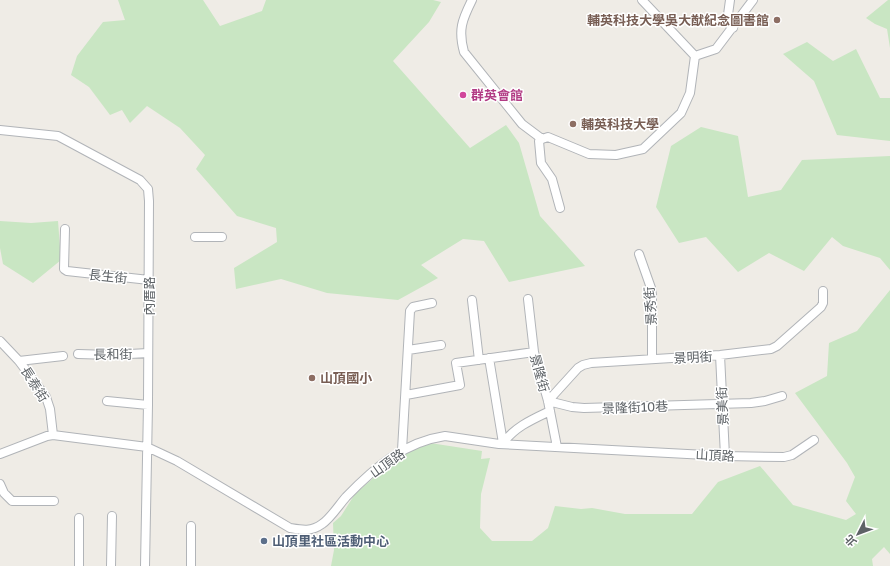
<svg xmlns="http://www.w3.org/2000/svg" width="890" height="566" viewBox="0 0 890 566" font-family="'Golos Text','Noto Sans TC',sans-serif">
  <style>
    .green { fill: #c9e6c3 }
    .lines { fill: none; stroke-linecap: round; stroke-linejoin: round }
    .minor-casing { stroke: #b1b4b8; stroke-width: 10 }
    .minor { stroke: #fff; stroke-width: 8 }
    .education-dot { fill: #8d6e63; stroke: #fff; stroke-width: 1.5 }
    .hotel-dot { fill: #d1479c; stroke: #fff; stroke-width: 1.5 }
    .service-dot { fill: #5c6f8a; stroke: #fff; stroke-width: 1.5 }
    .labels { text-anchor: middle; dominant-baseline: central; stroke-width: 3; stroke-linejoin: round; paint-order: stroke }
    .education-label { font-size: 13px; font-weight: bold; fill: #785e54; stroke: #fff; text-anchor: start }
    .hotel-label { font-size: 13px; font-weight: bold; fill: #b23c85; stroke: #fff; text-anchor: start }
    .street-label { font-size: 13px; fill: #5d6266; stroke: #fff }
    .service-label { font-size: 13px; font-weight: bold; fill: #4e5e75; stroke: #fff; text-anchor: start }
  </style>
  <rect width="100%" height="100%" fill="#efece6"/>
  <path class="green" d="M118,0H203L220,26L262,11L266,0H433L441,2L429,22L393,61L470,148L506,125L519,143L540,216L585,266L509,282L484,241L463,239L421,265L438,278L398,300L327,293L281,279L236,289L234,268L277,242L276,228L237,216L196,169L205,155L180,128L147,106L130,123L122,110L110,115L89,87L71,75L77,56L103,22L125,20Z
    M888,0H890V48L887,29L875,24L866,18Z
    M807,42L833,61L856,49L880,98H890V141L837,135L814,81L783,54Z
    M701,127L738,136L748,197L781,190L802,160L890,156V270L880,258L843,246L832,237L804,271L769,253L738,272L706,237L679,243L656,207L671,146Z
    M0,221L31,223L58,221L61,260L33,283L3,264L0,248Z
    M890,290V554L884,547L872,559L873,566H331L334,550L333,523L341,516L355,494L402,453L430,443L482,451L481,459L490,458L481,494L480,528L492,541H532L548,528L555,506L581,509L592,508L625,514H692L718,482L760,466L793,505L846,520L856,514L846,501L855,477L847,463L795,393L827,376L829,343L857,331Z"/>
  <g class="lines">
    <defs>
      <path id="minor" d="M472,0C462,20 458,30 464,52L522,124L542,139
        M730,0L727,22L733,28
        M695,56L716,49L753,0
        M0,130L58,136L140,180L148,189L149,201L148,405L145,566
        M560,208L552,179L541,163L539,141L542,139L548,137L589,154L616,155L643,149L681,113L690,93L695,56L642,0
        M65,229L64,269L67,271L149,280
        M195,237H222
        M639,254L651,288L652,295V359
        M528,299L534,352L548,401L557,447
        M472,300L479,360
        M0,341L19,361L46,397L50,409L53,435
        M408,350L441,345
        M78,354L111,355L148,353
        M720,355L725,456
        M489,358L503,443
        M19,361L63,356
        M406,395L460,385L456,363L534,352
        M107,401L148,405
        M548,401L578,368L583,365L591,363L720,355L771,349L777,346L821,307L823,303V291
        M548,401L572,407L584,408L751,403L765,401L782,396
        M503,443C515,427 531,420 550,411
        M402,450L410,311L413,307L432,303
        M0,454L47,436L53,435L147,447L177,461L290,528C302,530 311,532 322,524C330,519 339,505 346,497C374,468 404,442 445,436L499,444L725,456L784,457L792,455L814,440
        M0,484L4,493L12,501H54
        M191,526V566
        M79,566V518
        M111,566L112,516"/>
    </defs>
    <use href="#minor" class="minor-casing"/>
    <use href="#minor" class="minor"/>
  </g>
  <g class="education-dot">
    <circle cx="777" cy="20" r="4"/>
    <circle cx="573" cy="124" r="4"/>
    <circle cx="312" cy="378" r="4"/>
  </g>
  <circle class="hotel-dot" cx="463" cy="95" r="4"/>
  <circle class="service-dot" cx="264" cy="541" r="4"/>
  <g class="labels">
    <g class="education-label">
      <text x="769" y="20" text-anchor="end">輔英科技大學吳大猷紀念圖書館</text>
      <text x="581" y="124">輔英科技大學</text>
      <text x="320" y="378">山頂國小</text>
    </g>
    <g class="hotel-label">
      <text x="471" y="95">群英會館</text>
    </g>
    <g class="street-label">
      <text transform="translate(108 276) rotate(6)">長生街</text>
      <text transform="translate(149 296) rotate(-90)">內厝路</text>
      <text transform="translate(650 306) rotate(-94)">景秀街</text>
      <text transform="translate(113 354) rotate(-1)">長和街</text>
      <text transform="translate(693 357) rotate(-3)">景明街</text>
      <text transform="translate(540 373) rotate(75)">景隆街</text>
      <text transform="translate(35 384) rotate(57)">長泰街</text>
      <text transform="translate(722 406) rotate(-93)">景美街</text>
      <text transform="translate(635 407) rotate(-2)">景隆街10巷</text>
      <text transform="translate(715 455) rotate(3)">山頂路</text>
      <text transform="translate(387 463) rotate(-35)">山頂路</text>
    </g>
    <g class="service-label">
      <text x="272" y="541">山頂里社區活動中心</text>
    </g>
  </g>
  <g transform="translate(858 534) rotate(228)" stroke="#ffffff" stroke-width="3" paint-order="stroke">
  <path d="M0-3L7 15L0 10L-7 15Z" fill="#5d6266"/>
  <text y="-6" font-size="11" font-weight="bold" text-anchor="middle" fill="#5d6266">北</text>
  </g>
</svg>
